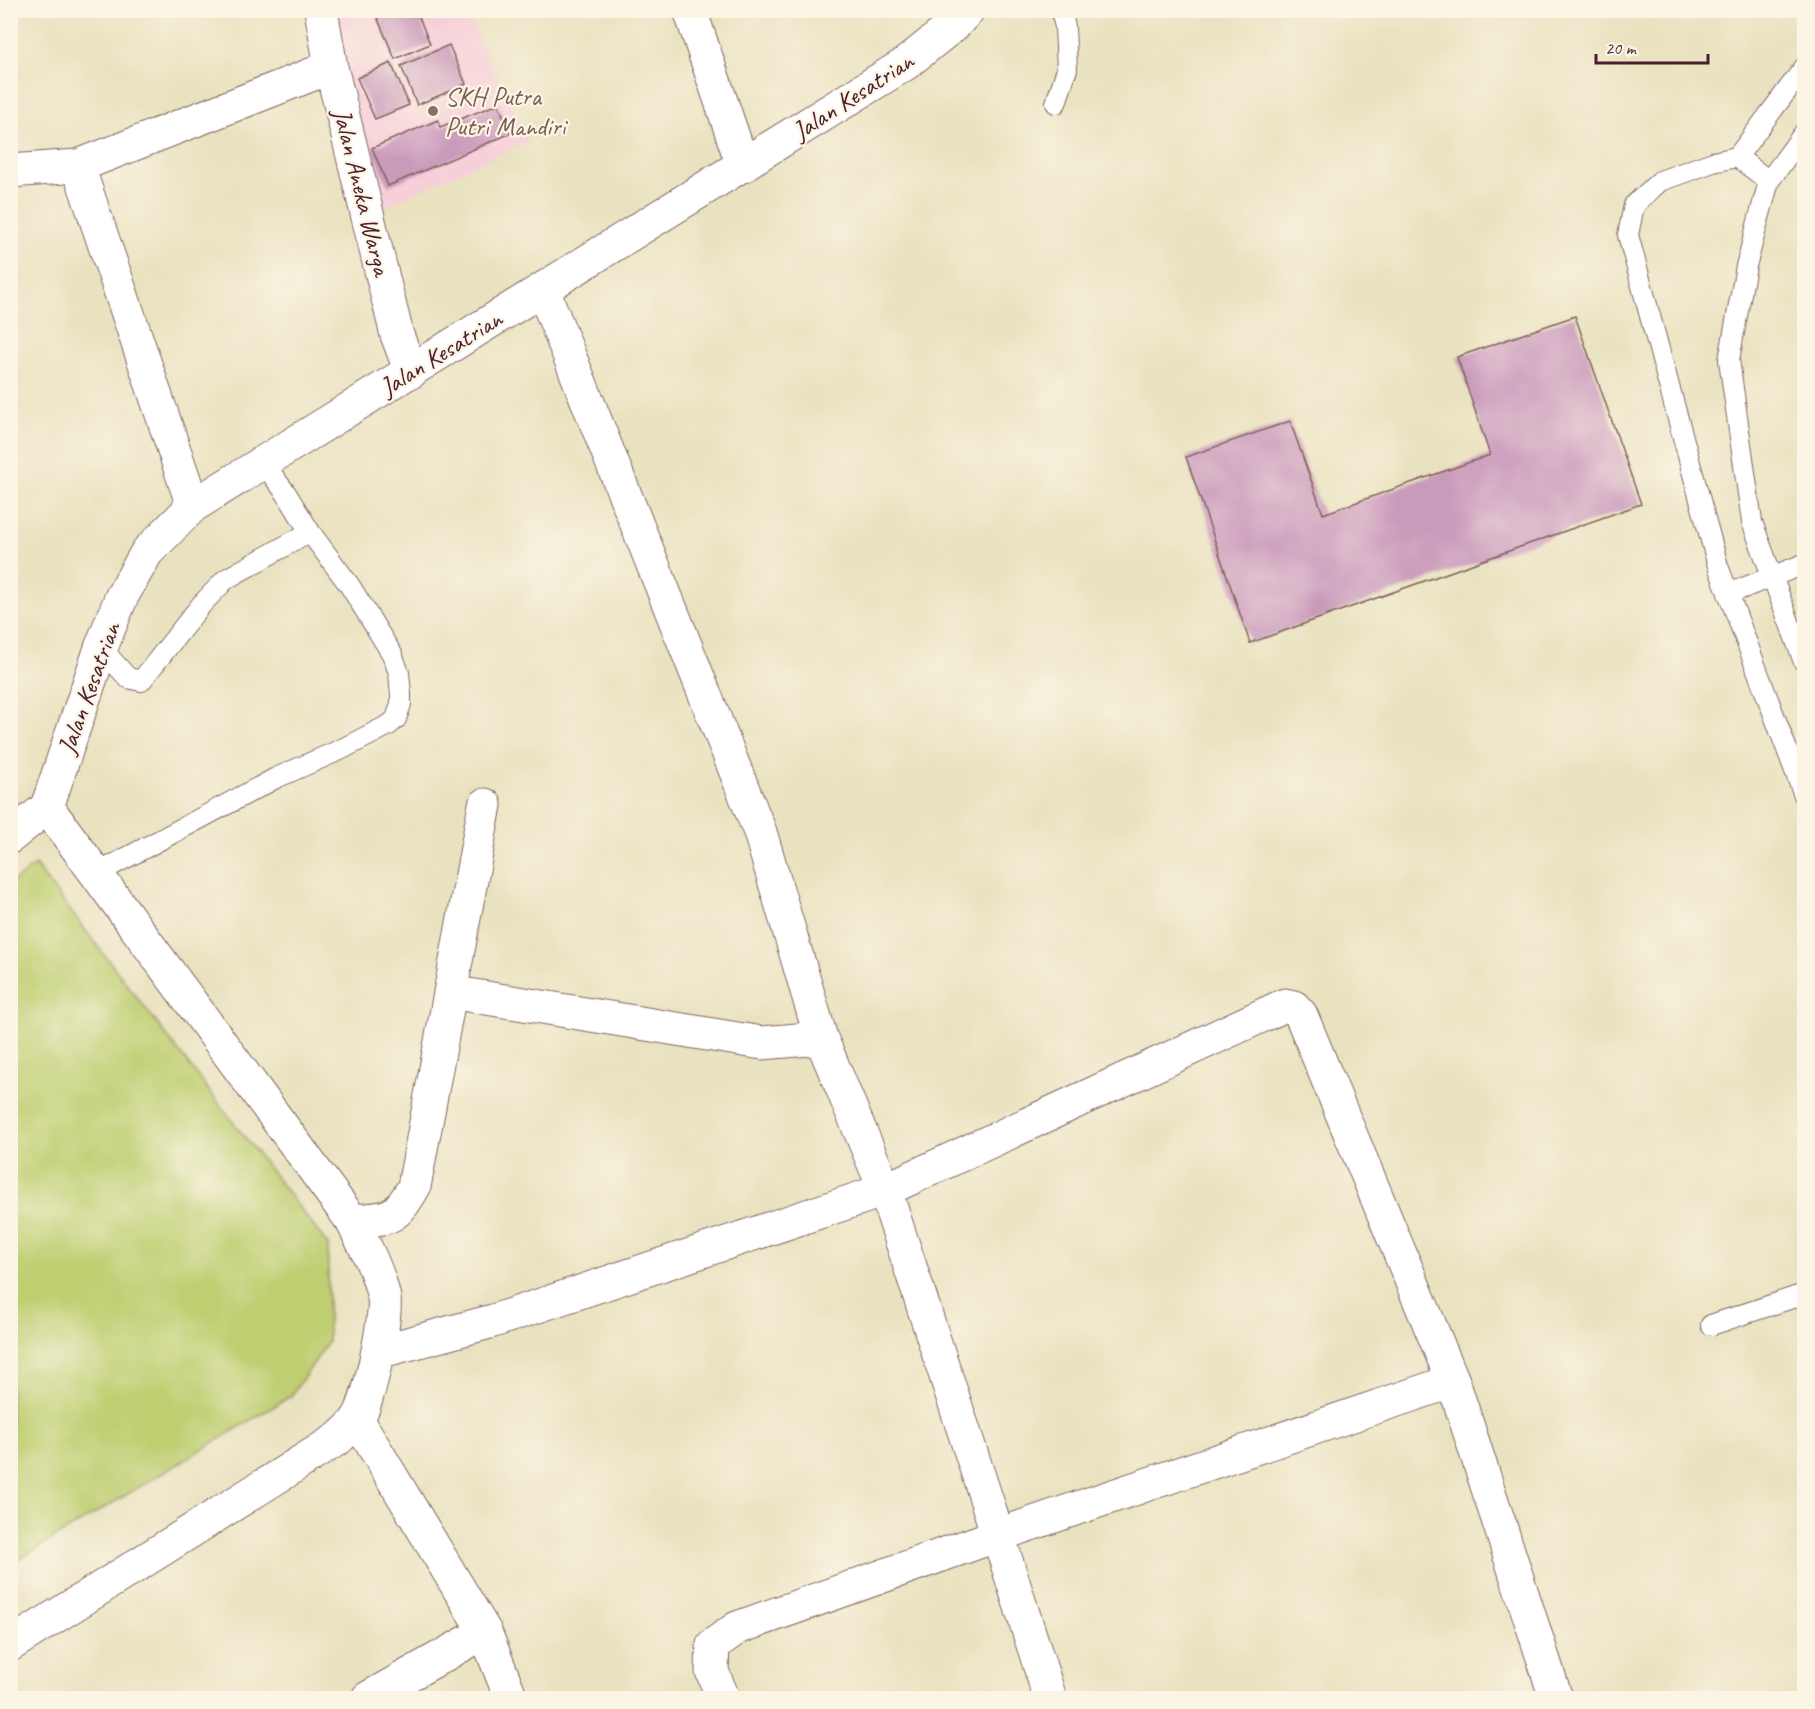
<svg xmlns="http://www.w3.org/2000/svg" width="1815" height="1709" viewBox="0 0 1815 1709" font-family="Caveat,sans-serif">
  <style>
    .built { fill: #f6cfd8 }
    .green { fill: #bece70; stroke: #84764e; stroke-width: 1.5 }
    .building { fill: #ca9abb }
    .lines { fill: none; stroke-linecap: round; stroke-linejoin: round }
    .lane-casing { stroke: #82635f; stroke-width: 22 }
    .street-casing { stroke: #82635f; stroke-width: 35 }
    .lane { stroke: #fff; stroke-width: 20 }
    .street { stroke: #fff; stroke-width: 33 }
    .education-dot { fill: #8d6e63; stroke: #fcf5e5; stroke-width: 2 }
    .labels { text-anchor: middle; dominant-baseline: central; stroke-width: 4.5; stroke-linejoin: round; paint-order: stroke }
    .education-label { font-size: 26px; fill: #785e54; stroke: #fcf5e5; text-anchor: start }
    .street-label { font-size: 26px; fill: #4a1f2b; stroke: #fcf5e5 }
  </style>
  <rect width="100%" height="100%" fill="#fcf5e5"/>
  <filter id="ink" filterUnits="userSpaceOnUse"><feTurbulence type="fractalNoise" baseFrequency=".0167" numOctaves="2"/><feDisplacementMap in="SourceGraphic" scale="12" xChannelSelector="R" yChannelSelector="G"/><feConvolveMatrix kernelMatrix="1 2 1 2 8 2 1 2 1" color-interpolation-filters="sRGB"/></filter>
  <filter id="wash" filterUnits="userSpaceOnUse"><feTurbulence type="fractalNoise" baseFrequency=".008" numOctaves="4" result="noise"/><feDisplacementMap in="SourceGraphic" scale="24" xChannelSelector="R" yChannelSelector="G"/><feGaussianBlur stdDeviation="1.35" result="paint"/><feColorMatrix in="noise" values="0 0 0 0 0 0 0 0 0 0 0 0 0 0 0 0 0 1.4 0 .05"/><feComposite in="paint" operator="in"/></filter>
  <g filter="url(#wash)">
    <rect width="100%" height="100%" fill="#e9e2c0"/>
    <path class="built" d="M329,11H466L528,141L382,208Z"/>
    <path class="green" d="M35,865L328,1245V1342L291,1396L11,1564L10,884Z"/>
    <g id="blocks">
      <path class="building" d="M374,10H416L430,44L395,59Z
        M449,45L466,84L417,105L401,66Z
        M391,63L409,105L375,119L357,78Z
        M498,104L511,133L388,186L372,148L438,120L440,127Z
        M1575,316L1641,504L1250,643L1186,457L1290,421L1323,514L1490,455L1457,357Z"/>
    </g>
  </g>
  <g filter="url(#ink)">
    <use href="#blocks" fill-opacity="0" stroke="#82635f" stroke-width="1.5"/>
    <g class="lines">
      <defs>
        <path id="lane" d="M1804,68L1737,157L1713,162L1660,181L1634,205L1628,235L1718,566L1804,795
          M1056,103L1067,69L1065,27L1061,10
          M1804,133L1769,181L1746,266L1729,360L1752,522L1804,662
          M1737,157L1769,181
          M1728,594L1804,564
          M101,648L128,678L141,681L201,605L226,579L310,532L286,493L263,463
          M96,874L276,778L342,749L389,725L396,719L401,704V695L399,673L392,654L350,586L310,532
          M1711,1325L1804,1294"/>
        <path id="street" d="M321,10L331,67L397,335L411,372
          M690,10L743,166
          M78,166L193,506
          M10,171L78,166L331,67
          M543,290L760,832L821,1038L885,1190L998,1535L1050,1698
          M47,807L101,648L121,598L147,552L193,506L905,64L955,24L968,10
          M10,837L47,807
          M450,992L762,1043L821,1038
          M352,1221C390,1218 394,1221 414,1187L485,805
          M378,1352L493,1321L885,1190L1285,1005L1294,1007L1301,1015L1453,1381L1556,1698
          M357,1419L485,1632L511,1698
          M10,1645L339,1438C345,1432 353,1426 358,1418C369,1401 387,1317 384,1298C378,1270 365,1246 352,1221L47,807
          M368,1698L485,1632
          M723,1698L712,1671L713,1645L737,1628L998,1535L1453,1381"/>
      </defs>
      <use href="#lane" class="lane-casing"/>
      <use href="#street" class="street-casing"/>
      <use href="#lane" class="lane"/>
      <use href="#street" class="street"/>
    </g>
  </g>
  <circle class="education-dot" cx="433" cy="111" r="6"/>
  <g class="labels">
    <g class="education-label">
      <text x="445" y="96">SKH Putra<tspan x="445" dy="30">Putri Mandiri</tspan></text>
    </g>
    <g class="street-label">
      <text transform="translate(853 96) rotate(-33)">Jalan Kesatrian</text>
      <text transform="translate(362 192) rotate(76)">Jalan Aneka Warga</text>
      <text transform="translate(441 353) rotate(-32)">Jalan Kesatrian</text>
      <text transform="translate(89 688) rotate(-70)">Jalan Kesatrian</text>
    </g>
  </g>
  <rect width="1815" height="1709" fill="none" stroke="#fcf5e5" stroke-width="36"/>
  <path d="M1596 54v9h112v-9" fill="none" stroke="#4a1f2b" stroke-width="3"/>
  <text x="1605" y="54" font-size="18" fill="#4a1f2b" stroke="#fcf5e5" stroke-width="4.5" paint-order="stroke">20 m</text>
</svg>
